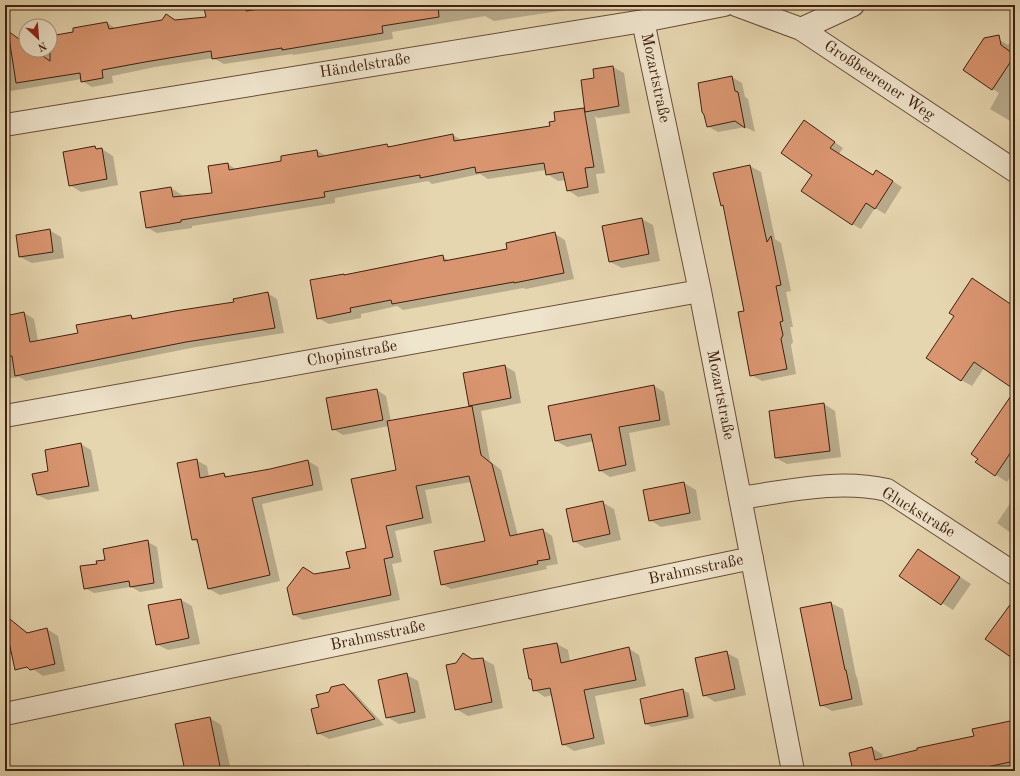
<svg xmlns="http://www.w3.org/2000/svg" width="1020" height="776" viewBox="0 0 1020 776" font-family="'Old Standard TT',serif">
  <style>
    .shadow { fill: #0003 }
    .building { fill: #d99570; stroke: #3f2110 }
    .lines { fill: none; stroke-linecap: round; stroke-linejoin: round }
    .street-casing { stroke: #694e38; stroke-width: 24 }
    .street { stroke: #efe4cc; stroke-width: 22 }
    .labels { text-anchor: middle; dominant-baseline: central; stroke-width: 3.5; stroke-linejoin: round; paint-order: stroke }
    .street-label { font-size: 16px; fill: #3f2110; stroke: #efe4cc }
  </style>
  <rect width="100%" height="100%" fill="#e6d6b0"/>
  <filter id="stains"><feTurbulence type="fractalNoise" baseFrequency=".005" numOctaves="4"/><feColorMatrix values="0 0 0 0 .2 0 0 0 0 .09 0 0 0 0 .02 0 0 0 .5 -.17"/></filter>
  <radialGradient id="worn" r=".72"><stop offset=".6" stop-color="#630" stop-opacity="0"/><stop offset="1" stop-color="#630" stop-opacity=".3"/></radialGradient>
  <path class="shadow" d="M228,5H249L255,8V11L292,5H599L494,21L485,16L392,32L393,39L293,55L292,54L224,64L213,58L155,67L112,76L113,83L92,87L82,81V79L5,92V46L26,42V50H50V38L74,33L107,23L117,29L207,18Z
    M1015,36V124L990,109L999,93L964,70L994,37L1008,45Z
    M613,67L624,73L630,113L598,118L595,116L605,173L596,174L599,193L578,197L568,190L566,180L558,181L547,174L546,170L488,179L480,174L432,184L428,181L335,198V203L192,226V228L157,233L146,227L171,188L182,195V197L214,194L228,164L237,170L283,161L317,151L327,156L387,145L391,147L453,135L463,141L551,127L556,122L555,113L584,110L586,111L595,79Z
    M732,77L742,83L745,97L748,99L755,132L745,127L718,132L707,126Z
    M813,127L843,148L839,154L874,176L886,177L902,187L885,214L875,208L861,229L852,224L813,174Z
    M95,147L99,150L102,149L113,156L118,185L81,192L70,185Z
    M750,166L761,172L775,239L781,243L791,291L786,292L793,327H790L793,342L791,345L796,374L762,381L751,375L745,312L724,207L721,205Z
    M642,219L653,225L660,261L622,268L610,262L603,226Z
    M49,230L61,237L64,258L32,263L20,257Z
    M555,234L565,240L574,279L526,289L523,288L403,310L397,306L361,314V318L329,324L318,318L442,256L450,261L508,250Z
    M972,279L1015,307V389L984,368L972,386L961,380L956,316Z
    M267,293L277,299L284,333L196,347L26,381L19,377L5,379V317L24,313L34,319L38,341L79,334L131,316L136,319L235,303Z
    M505,366L515,372L521,403L481,411L490,461L501,470L518,536L543,530L552,536L558,564L546,566L547,569L451,589L442,584L486,541L471,482L425,490L432,523L395,531L402,562L392,564L400,600L303,620L294,615L315,575L351,569L367,549L397,471L389,426L343,435L333,429L377,390L386,396L391,421L472,407L470,405Z
    M654,386L664,392L670,425L629,433L636,471L610,477L599,470L594,441L567,447L556,441Z
    M824,404L835,411L841,457L787,464L776,458Z
    M1015,434V469L1007,482L996,475Z
    M81,444L91,450L99,491L48,500L37,495L50,471Z
    M196,460L207,466L209,477L224,474L229,477L270,470L308,461L318,467L323,490L262,504L280,581L220,595L209,589L199,543L193,540Z
    M684,483L696,490L701,520L661,527L650,520Z
    M1015,496V536L997,523Z
    M602,502L614,509L621,540L585,548L574,541Z
    M148,542L157,547L163,588L140,592L131,587L94,593L85,588L98,564Z
    M929,557L971,584L953,610L901,576Z
    M181,600L192,606L200,644L168,650L156,644Z
    M831,603L843,609L856,676L857,677L863,705L832,711L821,705L801,609Z
    M15,624L29,633L47,629L58,636L65,671L43,676L5,650V638L8,637Z
    M557,644L568,650L570,662L628,648L639,655L646,686L595,696L605,744L574,751L563,744L552,695L545,697L534,690L532,680L530,679Z
    M727,653L738,659L746,695L715,702L704,695Z
    M5,654L9,673L5,674Z
    M483,659L494,665L503,708L468,716L456,709L457,664Z
    M407,675L418,681L426,718L399,724L387,717Z
    M343,685L354,692L384,725L329,739L318,733L320,708L330,693Z
    M683,690L689,693L694,718L652,727L646,724L641,700Z
    M210,718L221,725L231,771H186Z
    M1015,721V768L1002,771H848L847,767L853,766L872,748L882,754L883,759L975,737Z
    M308,765L319,771H278Z"/>
  <path class="building" d="M222,5H245L246,11L285,5H438L439,17L382,26L383,33L282,50V48L212,59L211,51L145,62L102,70L103,78L81,82L80,73L16,83L8,31L26,44V50H34L50,61V36L73,32V28L107,22L109,29L162,20L166,14L175,20L206,17L204,8Z
    M999,35L1001,45L1015,55L992,90L963,70L984,38Z
    M613,66L619,106L585,112L581,80L594,78L593,69Z
    M732,76L735,91L738,92L745,128L735,121L707,127L704,115L702,112L698,83Z
    M584,108L594,167L585,168L588,187L567,191L563,172L546,175L544,163L476,173L475,167L420,178V175L324,192L325,197L181,220V222L146,228L140,192L171,187L173,197L212,193L208,166L228,163L229,170L281,161V156L317,150L318,157L387,144L388,147L453,134L454,141L550,126L549,122L555,121L554,112Z
    M804,120L835,142L830,148L873,175L876,170L893,181L875,209L866,203L852,225L801,191L812,175L781,153Z
    M95,146L96,149L102,148L107,179L69,186L63,152Z
    M750,165L767,242L771,236L781,285L776,286L783,321L780,322L783,335L781,339L787,369L750,376L738,312L744,311L723,205L721,206L713,173Z
    M642,218L649,254L609,262L602,226Z
    M50,229L53,252L19,257L16,235Z
    M555,232L564,273L514,283V282L392,304L391,300L350,308L351,312L317,319L310,280L344,274V275L443,255L444,261L507,249L506,243Z
    M972,278L1015,307V446L995,476L975,462L978,459L971,454L1015,390L974,362L961,381L926,358L954,316L949,313Z
    M268,292L275,328L186,342L15,376L12,356L5,357V316L24,312L30,342L78,333L76,325L131,315L132,319L175,311L234,302L233,299Z
    M505,365L511,398L469,406L463,373Z
    M654,385L660,420L619,427L626,465L599,471L591,434L555,441L548,406Z
    M377,389L383,420L332,430L326,398Z
    M824,403L830,451L775,458L769,411Z
    M472,406L481,455L492,464L510,536L543,529L550,559L537,561L538,564L441,585L434,551L485,541L469,476L416,486L423,518L386,526L393,557L384,559L391,595L293,615L287,588L303,567L314,574L350,568L346,552L366,548L351,479L396,470L387,421Z
    M81,443L89,486L37,495L32,474L48,471L45,450Z
    M197,459L200,478L224,473L225,477L270,469L308,460L313,485L252,498L270,575L208,589L197,539L192,540L177,463Z
    M684,482L690,513L649,521L643,490Z
    M603,501L610,534L573,542L566,509Z
    M148,540L154,583L130,587L129,581L84,589L80,566L97,564L96,561L105,560L103,549Z
    M918,549L960,577L941,605L899,576Z
    M1015,598V660L985,639Z
    M181,599L189,638L156,645L148,605Z
    M831,602L845,670H846L852,699L820,706L800,608Z
    M5,615L27,633L47,628L55,664L30,670L27,667L15,670L5,623Z
    M557,643L561,663L629,647L636,680L584,690L594,738L562,745L550,688L533,691L531,679H529L523,649Z
    M727,651L735,689L703,696L695,658Z
    M463,653L472,659L483,658L492,702L455,710L446,665L456,663Z
    M407,673L415,712L386,718L378,680Z
    M344,684L375,719L317,734L311,709L319,707L316,695L329,692L331,687Z
    M683,689L688,716L645,724L640,699Z
    M210,717L221,771H185L175,724Z
    M1015,720V761L968,771H853L849,753L872,747L875,760L917,750V748L974,736L972,729Z"/>
  <g class="lines">
    <defs>
      <path id="street" d="M736,5L801,29L1015,171
        M643,21L700,291L793,771
        M801,29L853,5
        M5,125L643,21L724,5
        M5,416L700,291
        M740,498C789,491 838,479 887,490L1015,574
        M5,714L752,558"/>
    </defs>
    <use href="#street" class="street-casing"/>
    <use href="#street" class="street"/>
  </g>
  <g class="labels">
    <g class="street-label">
      <text transform="translate(365 66) rotate(-9)">Händelstraße</text>
      <text transform="translate(655 78) rotate(78)">Mozartstraße</text>
      <text transform="translate(879 81) rotate(34)">Großbeerener Weg</text>
      <text transform="translate(352 354) rotate(-10)">Chopinstraße</text>
      <text transform="translate(720 395) rotate(79)">Mozartstraße</text>
      <text transform="translate(918 513) rotate(31)">Gluckstraße</text>
      <text transform="translate(696 570) rotate(-12)">Brahmsstraße</text>
      <text transform="translate(378 636) rotate(-12)">Brahmsstraße</text>
    </g>
  </g>
  <rect width="1020" height="776" fill="none" stroke="#e6d6b0" stroke-width="20"/>
  <rect x="6" y="6" width="1008" height="764" fill="none" stroke="#3f2110" stroke-width="2"/>
  <rect x="10" y="10" width="1000" height="756" fill="none" stroke="#3f2110"/>
  <g transform="translate(38 38) rotate(154)"><circle r="19" fill="#efe4cc" stroke="#a99681"/>
  <path d="M0-3L7 15L0 10L-7 15Z" fill="#8f2418"/>
  <text y="-6" font-size="11" font-weight="bold" text-anchor="middle" fill="#3f2110">N</text>
  </g>
  <rect width="100%" height="100%" filter="url(#stains)"/>
  <rect width="100%" height="100%" fill="url(#worn)"/>
</svg>
